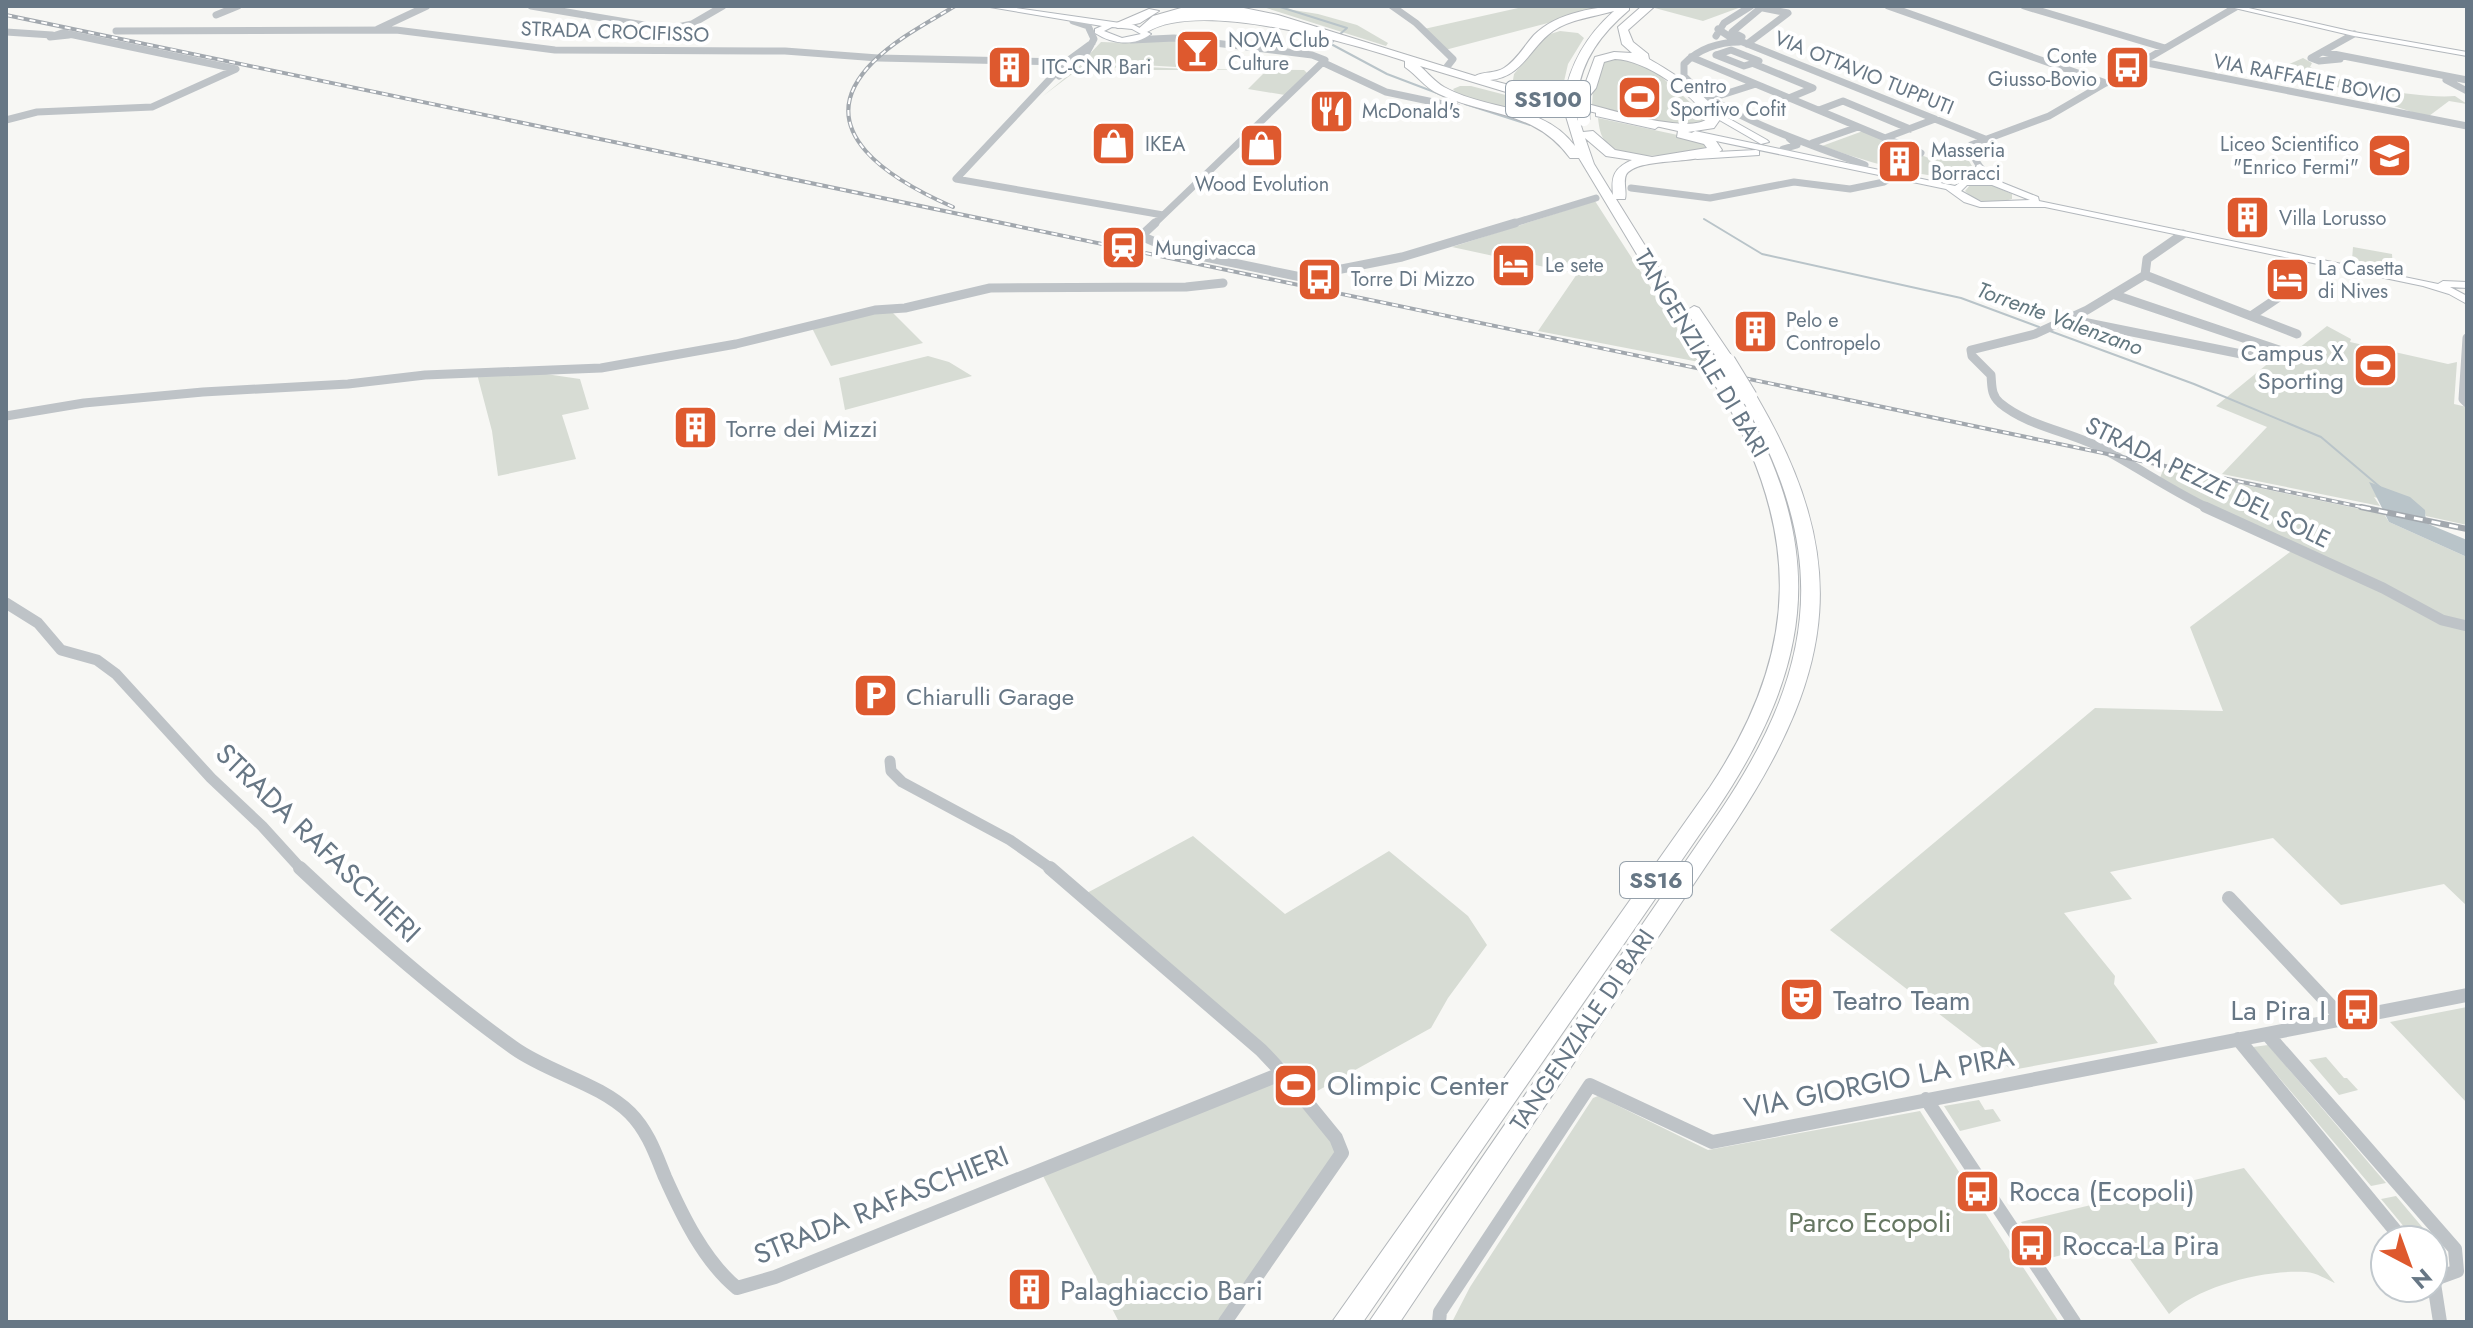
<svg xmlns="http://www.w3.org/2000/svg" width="2473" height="1328" viewBox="0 0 2473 1328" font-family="Jost,sans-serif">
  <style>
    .green { fill: #d7dcd4 }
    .water { fill: #b9c4c9 }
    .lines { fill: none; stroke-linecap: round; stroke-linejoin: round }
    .stream { stroke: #b9c4c9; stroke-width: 2 }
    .secondary-casing { stroke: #b3b8bd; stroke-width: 2 }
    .highway-casing { stroke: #b2b6ba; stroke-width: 2 }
    .street-far3 { stroke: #bec3c7; stroke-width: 7 }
    .street-far2 { stroke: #bec3c7; stroke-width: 9 }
    .street-far1 { stroke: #bec3c7; stroke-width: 11 }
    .street { stroke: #bec3c7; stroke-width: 14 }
    .secondary { fill: #fff; fill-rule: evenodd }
    .highway { fill: #fff; fill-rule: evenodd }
    .rail-far1-casing { stroke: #a2a8ae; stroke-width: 4 }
    .rail-casing { stroke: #a2a8ae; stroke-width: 6 }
    .rail-far1 { stroke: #fff; stroke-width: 2; stroke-dasharray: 6; stroke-linecap: butt }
    .rail { stroke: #fff; stroke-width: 3; stroke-dasharray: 9; stroke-linecap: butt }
    .highway-bridge-far1-casing { stroke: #b2b6ba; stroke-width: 13; stroke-linecap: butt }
    .highway-bridge-casing { stroke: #b2b6ba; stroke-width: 18; stroke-linecap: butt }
    .highway-bridge-far1 { stroke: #fff; stroke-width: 12 }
    .highway-bridge { stroke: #fff; stroke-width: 16 }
    .labels { text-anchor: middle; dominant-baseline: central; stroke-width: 8; stroke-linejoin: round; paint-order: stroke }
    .far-street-label { font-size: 20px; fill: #677785; stroke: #fff }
    .far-poi-label { font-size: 20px; fill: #677785; stroke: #fff; text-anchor: start }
    .shield { fill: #fff; stroke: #95a0aa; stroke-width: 2 }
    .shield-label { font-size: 22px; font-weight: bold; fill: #677785 }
    .far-water-label { font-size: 22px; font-style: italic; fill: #637880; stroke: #fff }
    .poi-label { font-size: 24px; fill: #677785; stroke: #fff; text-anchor: start }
    .street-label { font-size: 24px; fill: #677785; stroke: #fff }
    .near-street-label { font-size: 28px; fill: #677785; stroke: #fff }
    .near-poi-label { font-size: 28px; fill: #677785; stroke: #fff; text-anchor: start }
    .near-park-label { font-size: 28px; fill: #667762; stroke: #fff }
  </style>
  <rect width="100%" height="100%" fill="#f7f7f4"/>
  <path class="green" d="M1260,6H1296L1287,9L1318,14L1357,25L1388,43L1386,46Z
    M1527,6H1613L1445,50L1424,29Z
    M1744,6L1703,21L1651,7L1652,6Z
    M1560,31L1578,33L1584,38L1568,64L1560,99L1517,85L1513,80L1514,74L1547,35Z
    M1158,38L1188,42L1176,67L1109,63L1101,59L1082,62L1101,42L1132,43Z
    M1620,56L1656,72L1709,119C1679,134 1624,113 1592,106L1593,89L1602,60Z
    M2303,58L2312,63L2310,67C2342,85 2419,99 2455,96L2467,104L2449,101L2429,116L2421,115L2280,68Z
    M1082,64L1188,69L1304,70L1308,74L1285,95L1248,89L1267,70H1142L1084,65L1043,96Z
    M1460,86H1471L1556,108C1536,123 1480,101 1457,94L1453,89Z
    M1598,118L1687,137L1712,148C1686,152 1625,166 1606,142C1600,136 1599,126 1598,118Z
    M1863,131L1931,159L1953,150L1966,156L1975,171C1952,191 1851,156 1822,146Z
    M1990,184L2012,194V199C1996,204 1976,204 1965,191L1970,185Z
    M1595,201L1699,362L1538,331L1577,274L1452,247Z
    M2353,247L2392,254L2393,270L2352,260Z
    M891,311L923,343L831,366L811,326Z
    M2327,326L2351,339L2350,342L2448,364L2457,362L2454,404L2467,407V525L2426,516L2424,510L2374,497L2380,506L2222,474L2267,427L2216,406L2271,361L2280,363Z
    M928,356L949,362L972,376L845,410L839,378Z
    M532,372L580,379L589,409L562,415L576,459L498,476L492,431L477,374Z
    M2164,468L2384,514L2389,522L2467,557V623H2453L2159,480Z
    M2294,549L2467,629V906L2444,884L2341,905L2273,838L2110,872L2132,899L2064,913L2115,976L2114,984L2158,1043L2012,1070L1830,930L2095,708L2223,711L2190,627Z
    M1193,836L1285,914L1389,851L1468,916L1487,945L1448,998L1431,1028L1301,1100L1341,1146L1227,1322H1119L1042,1174L1292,1074L1286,1065L1085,894Z
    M2467,1007V1103L2390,1022Z
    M2268,1045L2386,1183L2371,1186L2253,1047Z
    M2326,1057L2344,1078H2347L2358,1090L2339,1095L2309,1060Z
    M1598,1096L1708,1150L1920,1111L2016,1261H2019L2059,1322H1452L1470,1287L1593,1098Z
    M1979,1100L1985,1110L1993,1109L2001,1121L1960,1131L1944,1106Z
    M2244,1168L2335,1283C2326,1279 2317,1273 2306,1272C2266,1269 2198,1286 2169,1314L2117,1241L2046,1259L2021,1222Z
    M2396,1196L2445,1254L2433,1256V1240H2415L2381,1199Z"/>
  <path class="water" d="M2369,482L2410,497L2425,510L2426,523L2467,540V557L2389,522Z"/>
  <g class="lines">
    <path class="stream" d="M1277,6L1347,28L1339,35
      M1334,40L1331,44L1387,74L1458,101
      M1465,104L1530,125
      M1704,219L1762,254L1961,298L2039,327
      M2050,331L2194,384L2321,437L2380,487"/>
    <defs>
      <path id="secondary" d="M984,6H1003L1134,25L1151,34C1134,47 1112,44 1095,33V29L1102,26ZM1112,27L1132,29L1141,34L1122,38L1104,31Z
        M2226,6H2240L2354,32L2467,52V56L2354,36Z
        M1712,109L1767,140L1769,142L1761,144L1709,114L1708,112Z
        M1599,111L1655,123L1659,126L1655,129L1596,116V112Z
        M1695,131L1955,186L1973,174L1977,165L1980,164L2003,183L2038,197L2039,201L2438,284L2443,281L2467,282V288L2450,287L2467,296V304L2449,294L2423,286L2045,207H1980L1964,202L1946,189L1692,136L1690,134ZM1982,173L1990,179H1977ZM1967,185H1992L2030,200L1981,202L1961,191Z
        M1756,150L1759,151V155L1697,159L1692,156L1697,153Z"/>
      <path id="highway" d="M1188,6H1234L1278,15L1475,76C1484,71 1495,74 1504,68C1517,60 1524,46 1534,35C1557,12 1598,6 1629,6V10C1601,34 1582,59 1577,96L1584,87L1595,57L1614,52L1632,53L1622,44L1618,27L1642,6H1655L1628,30L1633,42L1648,54L1649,59C1670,71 1710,96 1721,118L1714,128L1688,132L1714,138L1722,150C1702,166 1637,156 1626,175C1623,182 1627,192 1625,199H1616L1718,363L1716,366H1704L1579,158H1570C1535,110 1488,117 1439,94C1425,88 1417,75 1405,67V61C1344,41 1199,0 1147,32L1137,30L1153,16ZM1614,11C1587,35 1570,63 1564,99L1490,80C1523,77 1529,48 1553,31C1570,19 1594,17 1614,11ZM1615,59C1646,60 1691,93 1708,118C1690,136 1602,107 1576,101L1577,96L1587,99L1596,88L1604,62ZM1420,66L1516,95L1678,131L1677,137L1704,144L1707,148L1652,157L1615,150L1593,131L1583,132L1577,113L1571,109L1565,113L1575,146C1543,103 1487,111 1444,87C1435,82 1428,73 1420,66ZM1585,138L1606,156L1632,160C1614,168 1611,176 1613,195L1594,164Z
        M1149,9L1159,11L1140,23L1118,28L1112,25Z
        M1694,306L1699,308L1735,361L1733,364L1727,366L1719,361L1686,311Z
        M1727,384L1735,389C1828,546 1816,663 1715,812L1363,1322H1332L1710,787C1802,649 1801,531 1719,389Z
        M1749,392L1757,397C1851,558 1836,668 1736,821L1400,1322H1369L1721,810C1819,664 1829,551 1741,397Z"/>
    </defs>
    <use href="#secondary" class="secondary-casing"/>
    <use href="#highway" class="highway-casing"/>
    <path class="street-far3" d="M531,6L668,29L692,24L723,6
      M1392,6L1416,23L1453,59L1446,68
      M1888,6L2106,83
      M2024,6L2165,48
      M216,15L238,6
      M378,29L427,6
      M1718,29L1730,37L1985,139
      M116,31L396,30L555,50L785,51L878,58L1066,62
      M6,32L52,35
      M65,32L69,35L50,37Z
      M1716,36L1724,23L1751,6
      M1742,37L1732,32L1763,6
      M1132,40L1174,38L1312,55L1325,60L1153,225
      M1739,42C1719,42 1698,49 1684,64V76C1721,117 1813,145 1865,165
      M1092,43L1066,62L956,179L1163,215
      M1747,44L1788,13L1763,8
      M2323,52L2467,80
      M1716,55L1744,66L1757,62
      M1716,55L1731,50L1759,61
      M1691,57L1921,153
      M2340,59L2319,61L2311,58L2354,34
      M2142,62L2467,126
      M1324,63L1386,92L1457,107
      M1752,63L1813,88L1789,98
      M1059,76L1087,52L1094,39L1088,26L1073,21
      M2446,80L2467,91
      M1709,99L1756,84
      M1819,110L1843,101L1910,129
      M6,120L37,112L152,107L236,69L69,34
      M1885,138L1935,119
      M1812,143L1858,127
      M1783,149L1797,145L1789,138
      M1980,167L1969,149L1971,145L2049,116L2236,7
      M1631,188L1710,198L1794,182L1850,189L1884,182L1896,175
      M1508,225L1596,198"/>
    <path class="street-far2" d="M1155,223L1141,236L1176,251L1301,277L1402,257L1515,223
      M2183,234L2147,259L2145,275L2087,310L2035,334L1971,350L1972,356L1991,375C1992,387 1991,395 2000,403C2030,428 2074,432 2107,451C2142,470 2174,492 2210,509
      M2145,275L2297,334
      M2115,295L2279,350
      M2251,316L2279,297
      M2068,319L2266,359
      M2467,338L2463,399L2467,403
      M6,416L84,403L203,392L348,384L425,375L601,368L736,344L875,310L905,308L990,288L1186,287L1223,283"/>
    <path class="street-far1" d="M2205,507L2383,588L2442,620L2467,626
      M6,603L38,623L61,650L97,660L116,674L211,778L262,826L302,870
      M890,761L891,771L902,782L1010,840L1053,870"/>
    <path class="street" d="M300,868C368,932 437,993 514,1048C549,1073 599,1083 630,1113C648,1131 656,1155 665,1177C682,1215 704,1261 737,1288L775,1277L1283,1073L1336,1138L1342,1153L1225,1322
      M1050,868L1261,1050L1283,1073
      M2229,898L2343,1019
      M2267,1034L2455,1249L2457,1271L2435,1279
      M2238,1039L2403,1240
      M1926,1099L2074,1322
      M2433,1277L2440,1322
      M1439,1322L1440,1312L1590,1085L1712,1142L2467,995"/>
    <use href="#secondary" class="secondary"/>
    <use href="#highway" class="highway"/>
    <defs>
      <path id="rail-far1" d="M6,15L2371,509
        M953,207C896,182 804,131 873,62C896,39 927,23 955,6"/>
      <path id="rail" d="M2361,507L2467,529"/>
    </defs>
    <use href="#rail-far1" class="rail-far1-casing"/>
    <use href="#rail" class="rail-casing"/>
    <use href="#rail-far1" class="rail-far1"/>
    <use href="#rail" class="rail"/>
    <defs>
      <path id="highway-bridge-far1" d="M1583,96L1584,120
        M1558,110L1563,99"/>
      <path id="highway-bridge" d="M1727,361L1749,397
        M1710,363L1727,389"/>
    </defs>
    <use href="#highway-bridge-far1" class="highway-bridge-far1-casing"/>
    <use href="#highway-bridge" class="highway-bridge-casing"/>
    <use href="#highway-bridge-far1" class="highway-bridge-far1"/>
    <use href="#highway-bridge" class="highway-bridge"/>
  </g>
  <defs>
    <symbol id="bar-square" viewBox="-11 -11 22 22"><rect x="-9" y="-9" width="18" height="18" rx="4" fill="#de592e" stroke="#fff"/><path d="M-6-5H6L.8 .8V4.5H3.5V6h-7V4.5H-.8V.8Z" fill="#fff"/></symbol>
    <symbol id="building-square" viewBox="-11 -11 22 22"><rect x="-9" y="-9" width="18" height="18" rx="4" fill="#de592e" stroke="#fff"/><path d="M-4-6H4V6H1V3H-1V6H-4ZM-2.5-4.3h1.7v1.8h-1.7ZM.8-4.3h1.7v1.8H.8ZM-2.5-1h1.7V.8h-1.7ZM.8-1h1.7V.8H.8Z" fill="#fff"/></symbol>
    <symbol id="bus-square" viewBox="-11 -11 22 22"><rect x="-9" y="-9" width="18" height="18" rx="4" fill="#de592e" stroke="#fff"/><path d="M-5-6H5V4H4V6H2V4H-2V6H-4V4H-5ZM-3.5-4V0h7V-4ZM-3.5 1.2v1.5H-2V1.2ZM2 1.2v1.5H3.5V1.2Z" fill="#fff"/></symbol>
    <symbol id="stadium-square" viewBox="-11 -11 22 22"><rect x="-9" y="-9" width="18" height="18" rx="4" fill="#de592e" stroke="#fff"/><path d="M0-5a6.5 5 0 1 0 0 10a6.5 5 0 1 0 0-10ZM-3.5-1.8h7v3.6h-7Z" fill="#fff"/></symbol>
    <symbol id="restaurant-square" viewBox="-11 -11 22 22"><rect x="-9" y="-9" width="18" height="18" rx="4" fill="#de592e" stroke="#fff"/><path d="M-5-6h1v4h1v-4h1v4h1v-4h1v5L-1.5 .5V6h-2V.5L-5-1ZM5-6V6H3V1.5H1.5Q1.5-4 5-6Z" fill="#fff"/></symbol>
    <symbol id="shop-square" viewBox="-11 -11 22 22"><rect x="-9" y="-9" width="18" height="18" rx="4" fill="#de592e" stroke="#fff"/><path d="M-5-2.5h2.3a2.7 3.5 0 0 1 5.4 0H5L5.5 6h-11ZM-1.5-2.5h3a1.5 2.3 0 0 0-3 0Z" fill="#fff"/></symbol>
    <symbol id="school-square" viewBox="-11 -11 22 22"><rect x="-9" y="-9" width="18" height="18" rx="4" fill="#de592e" stroke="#fff"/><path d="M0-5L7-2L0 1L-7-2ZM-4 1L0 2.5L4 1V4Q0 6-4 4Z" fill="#fff"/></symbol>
    <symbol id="station-square" viewBox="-11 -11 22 22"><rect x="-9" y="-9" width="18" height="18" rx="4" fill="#de592e" stroke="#fff"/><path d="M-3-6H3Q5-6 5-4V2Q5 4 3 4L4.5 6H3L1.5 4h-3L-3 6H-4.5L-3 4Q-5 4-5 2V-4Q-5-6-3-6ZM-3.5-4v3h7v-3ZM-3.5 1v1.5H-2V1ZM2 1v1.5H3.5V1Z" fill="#fff"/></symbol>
    <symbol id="hotel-square" viewBox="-11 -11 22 22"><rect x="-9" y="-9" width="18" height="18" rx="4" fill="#de592e" stroke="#fff"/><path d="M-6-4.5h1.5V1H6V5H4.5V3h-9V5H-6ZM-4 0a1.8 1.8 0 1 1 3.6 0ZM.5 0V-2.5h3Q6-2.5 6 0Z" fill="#fff"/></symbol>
    <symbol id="parking-square" viewBox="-11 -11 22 22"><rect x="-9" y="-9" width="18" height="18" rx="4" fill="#de592e" stroke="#fff"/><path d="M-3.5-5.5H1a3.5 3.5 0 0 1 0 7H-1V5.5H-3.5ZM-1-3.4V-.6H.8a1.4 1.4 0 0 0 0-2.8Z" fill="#fff"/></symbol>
    <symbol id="theatre-square" viewBox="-11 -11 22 22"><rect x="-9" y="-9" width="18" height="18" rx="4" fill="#de592e" stroke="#fff"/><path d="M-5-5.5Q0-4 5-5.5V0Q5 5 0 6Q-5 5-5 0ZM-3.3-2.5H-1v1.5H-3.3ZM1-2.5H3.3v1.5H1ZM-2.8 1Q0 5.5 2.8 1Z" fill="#fff"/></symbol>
  </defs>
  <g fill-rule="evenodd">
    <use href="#bar-square" x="1172" y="26" width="51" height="51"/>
    <use href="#building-square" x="984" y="42" width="51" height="51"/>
    <use href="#bus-square" x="2102" y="42" width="51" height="51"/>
    <use href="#stadium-square" x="1614" y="72" width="51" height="51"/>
    <use href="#restaurant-square" x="1306" y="86" width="51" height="51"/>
    <use href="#shop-square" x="1088" y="118" width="51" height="51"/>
    <use href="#shop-square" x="1236" y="120" width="51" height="51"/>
    <use href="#school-square" x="2364" y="130" width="51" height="51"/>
    <use href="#building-square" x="1874" y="136" width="51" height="51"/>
    <use href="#building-square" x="2222" y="192" width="51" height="51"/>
    <use href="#station-square" x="1098" y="222" width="51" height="51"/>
    <use href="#hotel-square" x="1488" y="240" width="51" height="51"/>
    <use href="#bus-square" x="1294" y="254" width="51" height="51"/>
    <use href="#hotel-square" x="2262" y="254" width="51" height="51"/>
    <use href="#building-square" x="1730" y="306" width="51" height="51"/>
    <use href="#stadium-square" x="2350" y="340" width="51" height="51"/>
    <use href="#building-square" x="670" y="402" width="51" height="51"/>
    <use href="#parking-square" x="850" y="670" width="51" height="51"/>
    <use href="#theatre-square" x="1776" y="974" width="51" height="51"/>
    <use href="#bus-square" x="2332" y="984" width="51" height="51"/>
    <use href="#stadium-square" x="1270" y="1060" width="51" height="51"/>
    <use href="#bus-square" x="1952" y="1166" width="51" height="51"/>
    <use href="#bus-square" x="2006" y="1220" width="51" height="51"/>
    <use href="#building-square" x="1004" y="1264" width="51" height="51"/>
  </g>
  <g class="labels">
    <g class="far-street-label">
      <text transform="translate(615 32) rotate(2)">STRADA CROCIFISSO</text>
      <text transform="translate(1864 73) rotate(22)">VIA OTTAVIO TUPPUTI</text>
      <text transform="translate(2307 79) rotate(11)">VIA RAFFAELE BOVIO</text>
    </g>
    <g class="far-poi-label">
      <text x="1228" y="40">NOVA Club<tspan x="1228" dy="23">Culture</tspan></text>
      <text x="2097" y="56" text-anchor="end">Conte<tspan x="2097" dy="23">Giusso-Bovio</tspan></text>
      <text x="1041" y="67">ITC-CNR Bari</text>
      <text x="1670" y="86">Centro<tspan x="1670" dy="23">Sportivo Cofit</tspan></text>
      <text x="1362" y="111">McDonald's</text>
      <text x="1145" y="144">IKEA</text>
      <text x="2359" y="144" text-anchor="end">Liceo Scientifico<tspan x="2359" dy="23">"Enrico Fermi"</tspan></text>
      <text x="1931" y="150">Masseria<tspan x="1931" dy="23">Borracci</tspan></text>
      <text x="1262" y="184" text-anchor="middle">Wood Evolution</text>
      <text x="2279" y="218">Villa Lorusso</text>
      <text x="1155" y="248">Mungivacca</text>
      <text x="1545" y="265">Le sete</text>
      <text x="2318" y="268">La Casetta<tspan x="2318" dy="23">di Nives</tspan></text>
      <text x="1351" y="279">Torre Di Mizzo</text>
      <text x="1786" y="320">Pelo e<tspan x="1786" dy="23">Contropelo</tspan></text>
    </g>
    <g class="shield">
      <rect x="1506" y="81" width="84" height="36" rx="6"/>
      <rect x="1620" y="862" width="72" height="36" rx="6"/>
    </g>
    <g class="shield-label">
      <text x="1548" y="99">SS100</text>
      <text x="1656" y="880">SS16</text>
    </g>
    <g class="far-water-label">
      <text transform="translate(2060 318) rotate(20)">Torrente Valenzano</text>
    </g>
    <g class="poi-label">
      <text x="2344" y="352" text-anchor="end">Campus X<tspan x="2344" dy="28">Sporting</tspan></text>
      <text x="726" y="428">Torre dei Mizzi</text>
      <text x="906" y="696">Chiarulli Garage</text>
    </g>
    <g class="street-label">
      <text transform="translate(1702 353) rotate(59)">TANGENZIALE DI BARI</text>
      <text transform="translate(2208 482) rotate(26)">STRADA PEZZE DEL SOLE</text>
      <text transform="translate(1582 1030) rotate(-56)">TANGENZIALE DI BARI</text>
    </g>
    <g class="near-street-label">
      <text transform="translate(318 843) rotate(44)">STRADA RAFASCHIERI</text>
      <text transform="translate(1879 1082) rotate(-11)">VIA GIORGIO LA PIRA</text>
      <text transform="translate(881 1205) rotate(-22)">STRADA RAFASCHIERI</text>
    </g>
    <g class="near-poi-label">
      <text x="1833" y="1000">Teatro Team</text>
      <text x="2326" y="1010" text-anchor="end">La Pira I</text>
      <text x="1327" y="1085">Olimpic Center</text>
      <text x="2009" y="1191">Rocca (Ecopoli)</text>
      <text x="2062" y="1245">Rocca-La Pira</text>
      <text x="1060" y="1290">Palaghiaccio Bari</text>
    </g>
    <g class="near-park-label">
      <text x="1870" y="1222">Parco Ecopoli</text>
    </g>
  </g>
  <rect width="2473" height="1328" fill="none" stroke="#677785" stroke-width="16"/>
  <g transform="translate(2409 1264) rotate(139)"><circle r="38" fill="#ffffff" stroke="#c2c9ce" stroke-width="2"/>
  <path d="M0-6L14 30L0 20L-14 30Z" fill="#de592e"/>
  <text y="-12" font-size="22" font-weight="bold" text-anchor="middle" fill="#677785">N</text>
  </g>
</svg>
